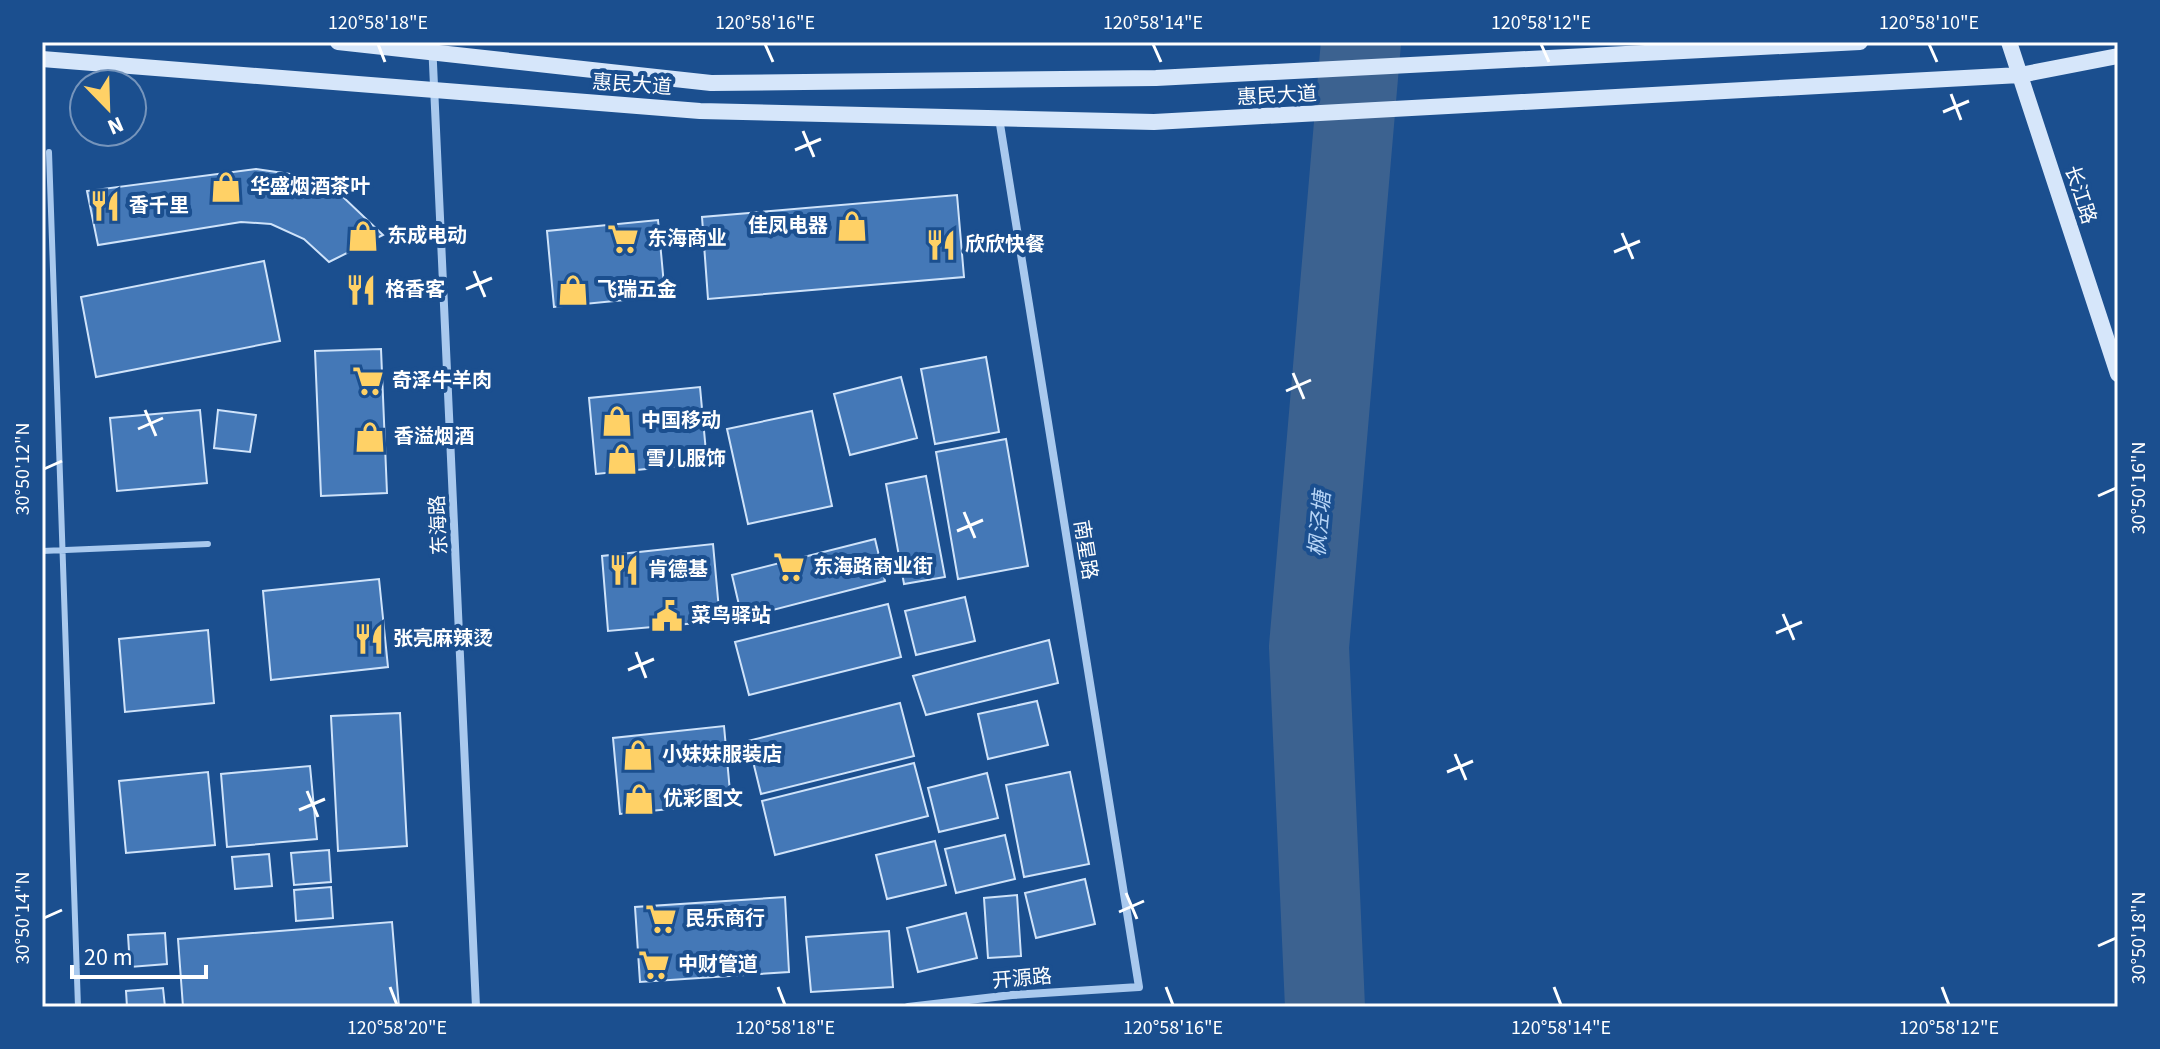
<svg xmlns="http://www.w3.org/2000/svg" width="2160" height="1049" viewBox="0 0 2160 1049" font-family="'Source Sans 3','Noto Sans SC',sans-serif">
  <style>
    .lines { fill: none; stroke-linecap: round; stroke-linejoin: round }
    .river { stroke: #3c6290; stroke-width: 80 }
    .building { fill: #4478b7; stroke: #cfe3fa; stroke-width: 2 }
    .service { stroke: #a9c9ee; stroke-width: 6 }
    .minor { stroke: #a9c9ee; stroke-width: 8 }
    .secondary { stroke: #d6e6fa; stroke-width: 16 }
    .ticks { fill: none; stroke: #fff; stroke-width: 3 }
    .labels { text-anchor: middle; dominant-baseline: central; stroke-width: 8; stroke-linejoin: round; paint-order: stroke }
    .street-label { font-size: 20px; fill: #fff; stroke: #1b4f8f }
    .poi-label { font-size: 20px; font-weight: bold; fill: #fff; stroke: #1b4f8f; text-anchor: start }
    .water-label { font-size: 22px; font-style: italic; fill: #b5d3f5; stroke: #1b4f8f }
    .neatline { fill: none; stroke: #fff; stroke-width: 3 }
    .ticks-label { font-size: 20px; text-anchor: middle; fill: #fff }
  </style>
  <rect width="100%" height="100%" fill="#1b4f8f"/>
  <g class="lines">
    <path class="river" d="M1325,1007L1309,647L1361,42"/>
  </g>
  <path class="building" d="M256,169L297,175L341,195L383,235L329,262L304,239L271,224L241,222L98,245L87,191Z
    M957,195L964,277L708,299L702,217Z
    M658,220L665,296L554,307L547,231Z
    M264,261L280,341L96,377L81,297Z
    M381,349L387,493L321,496L315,351Z
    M986,357L999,432L935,444L921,369Z
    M901,377L917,438L850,455L834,394Z
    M700,387L707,463L596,474L589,398Z
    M200,410L207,483L117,491L110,418Z
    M218,410L256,415L250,452L214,448Z
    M812,411L832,506L748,524L727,429Z
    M1006,439L1028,566L958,579L936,452Z
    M926,476L945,577L904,584L886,484Z
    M875,539L885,581L742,618L732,575Z
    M713,544L720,621L608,631L602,556Z
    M379,579L388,667L271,680L263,591Z
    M965,597L975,641L916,655L905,611Z
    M888,604L901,657L749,695L735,642Z
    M208,630L214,703L125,712L119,639Z
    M1049,640L1058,683L926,715L913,676Z
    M1037,701L1048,745L988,759L978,714Z
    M900,703L914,756L761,794L748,741Z
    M400,713L407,846L338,851L331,716Z
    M724,726L731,803L620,814L613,738Z
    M914,763L928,816L775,855L762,801Z
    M310,766L317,839L227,847L221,774Z
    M208,772L215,845L126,853L119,781Z
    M1070,772L1089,864L1024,877L1006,785Z
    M987,773L998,818L939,832L928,788Z
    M1005,835L1015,879L956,893L945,849Z
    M935,841L946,885L887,899L876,855Z
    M329,850L331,882L294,885L291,853Z
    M269,854L272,886L235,889L232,857Z
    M1085,879L1095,924L1036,938L1025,893Z
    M331,887L333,918L296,921L294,890Z
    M1017,895L1021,956L988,958L984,898Z
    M785,897L789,972L640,982L635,907Z
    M966,913L977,958L918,972L907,928Z
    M392,922L399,1007H183L178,939Z
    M889,931L893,987L811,992L806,937Z
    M165,933L167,964L130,967L128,935Z
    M163,988L165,1007H127L126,991Z"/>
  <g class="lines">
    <path class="service" d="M49,152L78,1007
      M42,551L208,544"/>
    <path class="minor" d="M432,42L476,1007
      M908,1007L1012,995L1139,987L999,118"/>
    <path class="secondary" d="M338,42L711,83L1156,78L1860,42
      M2009,42L2118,374
      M42,59L700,111L1154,122L2020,75L2118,56"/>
  </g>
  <path class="ticks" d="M378,44L385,62M765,44L773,62M1153,44L1161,62M1541,44L1549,62M1929,44L1937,62M1951,94L1961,120M1943,112L1969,101M803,131L814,157M795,150L821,139M1622,233L1633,259M1614,252L1640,241M474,271L485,297M466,289L492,278M1293,373L1304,399M1286,391L1311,380M145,410L156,436M138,429L163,418M44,469L62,461M2098,496L2116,488M964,512L975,538M957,531L983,520M1783,614L1794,640M1776,633L1802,622M636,652L646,678M628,670L654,659M1455,754L1466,780M1447,772L1473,761M307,791L318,817M299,810L325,799M1126,893L1137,919M1119,912L1144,901M44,918L62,910M2098,946L2116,938M390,987L397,1005M778,987L785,1005M1166,987L1173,1005M1554,987L1561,1005M1942,987L1949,1005"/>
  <defs>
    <symbol id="shop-bare" viewBox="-9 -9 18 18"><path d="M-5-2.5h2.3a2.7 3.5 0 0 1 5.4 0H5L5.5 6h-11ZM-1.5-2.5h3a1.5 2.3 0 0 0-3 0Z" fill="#ffd166" stroke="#1b4f8f" stroke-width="2.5" paint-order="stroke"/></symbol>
    <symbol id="restaurant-bare" viewBox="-9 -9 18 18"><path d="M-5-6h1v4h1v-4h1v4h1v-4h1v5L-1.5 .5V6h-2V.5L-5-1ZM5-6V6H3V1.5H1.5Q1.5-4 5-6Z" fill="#ffd166" stroke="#1b4f8f" stroke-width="2.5" paint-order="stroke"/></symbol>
    <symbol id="supermarket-bare" viewBox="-9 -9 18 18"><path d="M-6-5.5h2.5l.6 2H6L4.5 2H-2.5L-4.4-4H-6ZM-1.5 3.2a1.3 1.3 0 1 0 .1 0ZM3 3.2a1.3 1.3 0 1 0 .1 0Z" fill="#ffd166" stroke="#1b4f8f" stroke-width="2.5" paint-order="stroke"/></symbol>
    <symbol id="civic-bare" viewBox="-9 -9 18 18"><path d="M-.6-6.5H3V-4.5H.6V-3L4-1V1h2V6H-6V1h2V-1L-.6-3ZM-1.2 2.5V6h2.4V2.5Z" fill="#ffd166" stroke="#1b4f8f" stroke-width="2.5" paint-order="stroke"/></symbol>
  </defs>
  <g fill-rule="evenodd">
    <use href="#shop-bare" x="204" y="165" width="44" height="44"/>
    <use href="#restaurant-bare" x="83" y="184" width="44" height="44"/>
    <use href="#shop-bare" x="830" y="204" width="44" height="44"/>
    <use href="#shop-bare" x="341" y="214" width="44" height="44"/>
    <use href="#supermarket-bare" x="601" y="217" width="44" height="44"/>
    <use href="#restaurant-bare" x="919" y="223" width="44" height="44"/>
    <use href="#restaurant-bare" x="339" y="268" width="44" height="44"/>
    <use href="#shop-bare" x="551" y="268" width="44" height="44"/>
    <use href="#supermarket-bare" x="346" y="359" width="44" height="44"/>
    <use href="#shop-bare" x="595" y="399" width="44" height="44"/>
    <use href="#shop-bare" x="348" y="415" width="44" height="44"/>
    <use href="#shop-bare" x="600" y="437" width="44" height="44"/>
    <use href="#supermarket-bare" x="767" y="545" width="44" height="44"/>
    <use href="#restaurant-bare" x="602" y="548" width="44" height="44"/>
    <use href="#civic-bare" x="645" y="594" width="44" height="44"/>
    <use href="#restaurant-bare" x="347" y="617" width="44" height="44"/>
    <use href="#shop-bare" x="616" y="733" width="44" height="44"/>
    <use href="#shop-bare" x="617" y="777" width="44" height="44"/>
    <use href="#supermarket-bare" x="639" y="897" width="44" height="44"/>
    <use href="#supermarket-bare" x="632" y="943" width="44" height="44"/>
  </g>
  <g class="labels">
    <g class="street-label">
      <text transform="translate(632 85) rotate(4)">惠民大道</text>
      <text transform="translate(1277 96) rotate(-3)">惠民大道</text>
      <text transform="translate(2080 195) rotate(72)">长江路</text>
      <text transform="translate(439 525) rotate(-93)">东海路</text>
      <text transform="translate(1085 550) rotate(81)">南星路</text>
      <text transform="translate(1022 979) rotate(-5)">开源路</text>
    </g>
    <g class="poi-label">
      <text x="250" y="187">华盛烟酒茶叶</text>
      <text x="129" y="206">香千里</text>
      <text x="828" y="226" text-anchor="end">佳凤电器</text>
      <text x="387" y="236">东成电动</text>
      <text x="647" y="239">东海商业</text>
      <text x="965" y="245">欣欣快餐</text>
      <text x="385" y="290">格香客</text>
      <text x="597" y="290">飞瑞五金</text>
      <text x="392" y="381">奇泽牛羊肉</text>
      <text x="641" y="421">中国移动</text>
      <text x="394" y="437">香溢烟酒</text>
      <text x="646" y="459">雪儿服饰</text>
      <text x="813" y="567">东海路商业街</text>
      <text x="648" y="570">肯德基</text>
      <text x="691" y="616">菜鸟驿站</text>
      <text x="393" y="639">张亮麻辣烫</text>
      <text x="662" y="755">小妹妹服装店</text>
      <text x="663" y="799">优彩图文</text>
      <text x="685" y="919">民乐商行</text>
      <text x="678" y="965">中财管道</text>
    </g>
    <g class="water-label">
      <text transform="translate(1320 524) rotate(-85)">枫泾塘</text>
    </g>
  </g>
  <rect width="2160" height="1049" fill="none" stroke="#1b4f8f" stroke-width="88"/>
  <g transform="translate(108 108) rotate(157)"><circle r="38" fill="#1b4f8f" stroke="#7695bc" stroke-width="2"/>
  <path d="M0-6L14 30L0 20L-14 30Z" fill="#ffd166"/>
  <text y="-12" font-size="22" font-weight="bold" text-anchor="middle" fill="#ffffff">N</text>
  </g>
  <path d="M72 965v12h134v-12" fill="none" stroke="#ffffff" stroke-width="4"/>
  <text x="84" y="965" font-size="24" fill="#ffffff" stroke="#1b4f8f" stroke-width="6" paint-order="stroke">20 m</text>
  <rect x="44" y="44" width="2072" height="961" class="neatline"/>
  <g class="ticks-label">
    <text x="378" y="29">120°58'18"E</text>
    <text x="765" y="29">120°58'16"E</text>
    <text x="1153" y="29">120°58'14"E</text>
    <text x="1541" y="29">120°58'12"E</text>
    <text x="1929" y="29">120°58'10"E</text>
    <text transform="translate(22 469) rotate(-90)" y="7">30°50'12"N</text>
    <text transform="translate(2138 488) rotate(-90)" y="7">30°50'16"N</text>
    <text transform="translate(22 918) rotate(-90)" y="7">30°50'14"N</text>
    <text transform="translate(2138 938) rotate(-90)" y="7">30°50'18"N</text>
    <text x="397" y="1034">120°58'20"E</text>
    <text x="785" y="1034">120°58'18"E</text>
    <text x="1173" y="1034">120°58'16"E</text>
    <text x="1561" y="1034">120°58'14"E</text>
    <text x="1949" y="1034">120°58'12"E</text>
  </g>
</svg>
